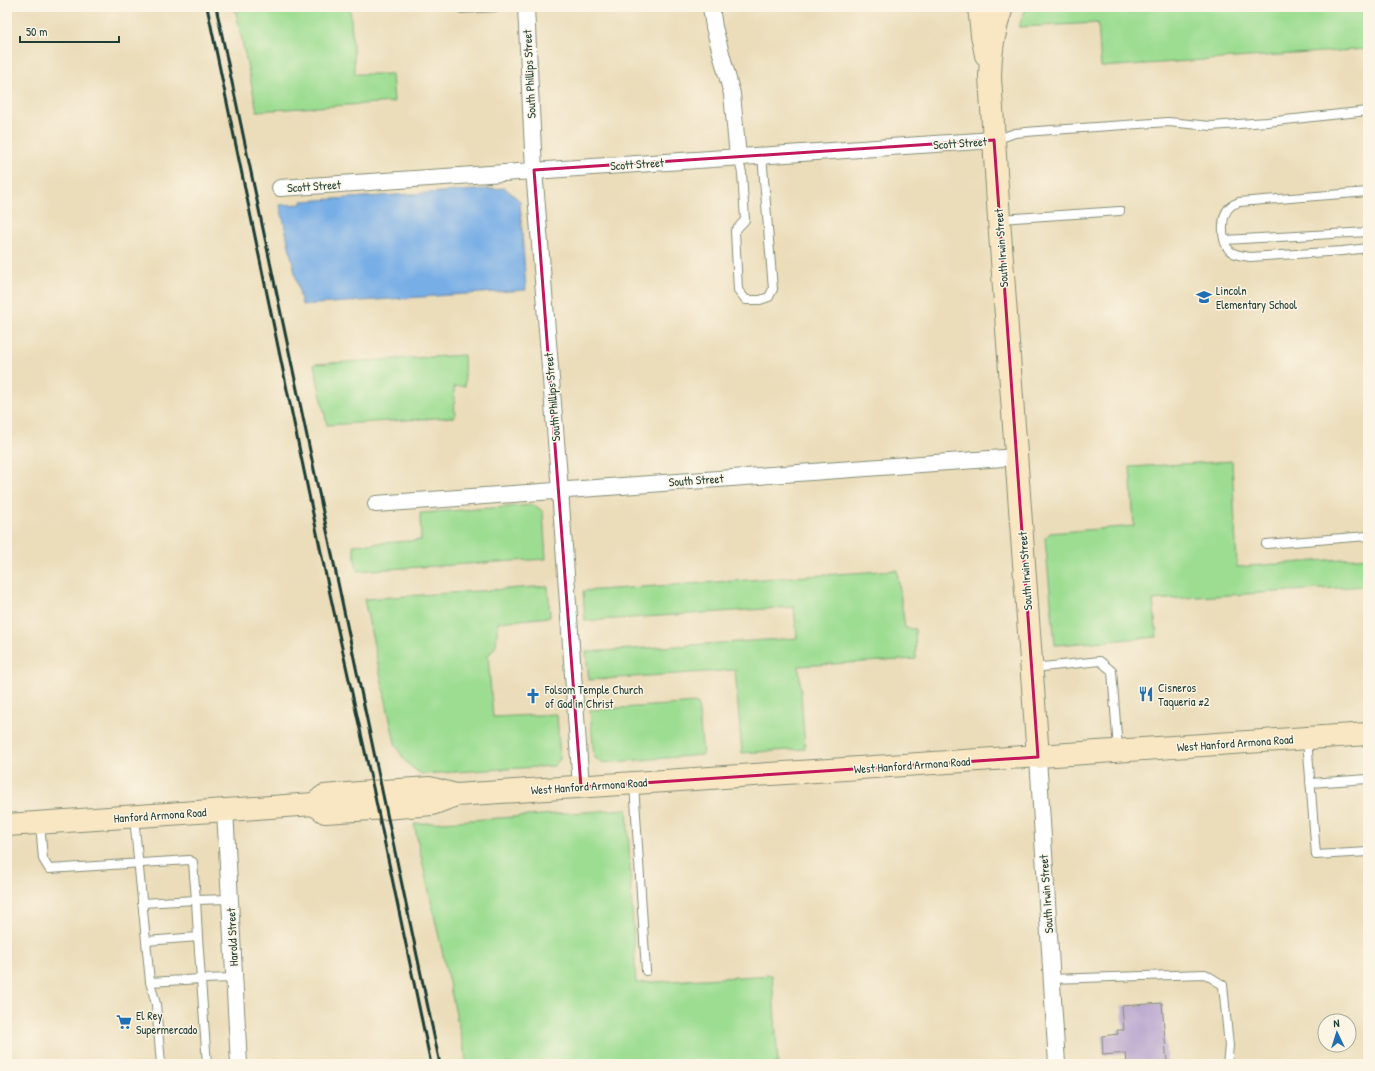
<svg xmlns="http://www.w3.org/2000/svg" width="1375" height="1071" viewBox="0 0 1375 1071" font-family="'Patrick Hand',sans-serif">
  <style>
    .green { fill: #9ddd92; stroke: #5e8d63 }
    .water { fill: #78aee6; stroke: #4c768d }
    .building { fill: #b29ecc }
    .lines { fill: none; stroke-linecap: round; stroke-linejoin: round }
    .lane-casing { stroke: #858d77; stroke-width: 10 }
    .street-casing { stroke: #858d77; stroke-width: 18 }
    .secondary-casing { stroke: #858d77; stroke-width: 24 }
    .lane { stroke: #fff; stroke-width: 8 }
    .street { stroke: #fff; stroke-width: 16 }
    .secondary { stroke: #f9e7c3; stroke-width: 22 }
    .rail { stroke: #1f3d34; stroke-width: 3 }
    .marked { fill: none; stroke: #c2185b; stroke-width: 3; stroke-linejoin: round }
    .labels { text-anchor: middle; dominant-baseline: central; stroke-width: 3; stroke-linejoin: round; paint-order: stroke }
    .street-label { font-size: 12px; fill: #1f3d34; stroke: #fcf5e5 }
    .poi-label { font-size: 12px; fill: #1f3d34; stroke: #fcf5e5; text-anchor: start }
  </style>
  <rect width="100%" height="100%" fill="#fcf5e5"/>
  <filter id="ink" filterUnits="userSpaceOnUse"><feTurbulence type="fractalNoise" baseFrequency=".025" numOctaves="2"/><feDisplacementMap in="SourceGraphic" scale="8" xChannelSelector="R" yChannelSelector="G"/><feConvolveMatrix kernelMatrix="1 2 1 2 8 2 1 2 1" color-interpolation-filters="sRGB"/></filter>
  <filter id="wash" filterUnits="userSpaceOnUse"><feTurbulence type="fractalNoise" baseFrequency=".012" numOctaves="4" result="noise"/><feDisplacementMap in="SourceGraphic" scale="16" xChannelSelector="R" yChannelSelector="G"/><feGaussianBlur stdDeviation="0.9" result="paint"/><feColorMatrix in="noise" values="0 0 0 0 0 0 0 0 0 0 0 0 0 0 0 0 0 1.4 0 .05"/><feComposite in="paint" operator="in"/></filter>
  <g filter="url(#wash)">
    <rect width="100%" height="100%" fill="#ebddba"/>
    <path class="green" d="M235,7H350L355,74H392L394,102L257,111Z
      M1026,7H1368V49L1101,67L1098,23L1019,27Z
      M464,355L465,386L454,387L455,417L327,425L314,364Z
      M1232,461L1237,567L1368,557V586L1153,600L1157,637L1055,645L1045,538L1050,533L1134,526L1130,467Z
      M534,505L540,509L543,512L546,559L357,571L353,545L421,540L420,513Z
      M897,570L905,628L915,629L916,659L799,666L805,749L742,753L735,670L589,680L586,652L797,638L794,607L585,621L583,591Z
      M548,586L550,617L498,622L496,646L488,656L493,717L557,714L560,759L554,766L421,774C406,764 403,759 395,743L364,599Z
      M698,703L703,755L602,763L594,757L590,710Z
      M627,809L636,983L772,975L778,1064H467L414,824Z"/>
    <path class="water" d="M505,188L520,201L526,290L302,305L280,205L302,204V201Z"/>
    <g id="blocks">
      <path class="building" d="M1162,1003L1167,1064H1127L1126,1053L1103,1055L1102,1036L1118,1034L1117,1030H1124L1122,1006Z"/>
    </g>
  </g>
  <g filter="url(#ink)">
    <use href="#blocks" fill-opacity="0" stroke="#858d77" stroke-width="1"/>
    <g class="lines">
      <defs>
        <path id="lane" d="M462,9L498,7
          M995,140L1015,133L1038,131L1168,122L1211,126L1267,122L1368,111
          M738,157L742,173L745,220L735,231L738,290L746,300H760L769,297L773,289L762,155
          M1368,192L1239,202C1237,203 1233,204 1231,206C1220,214 1221,241 1229,250C1234,255 1243,256 1250,257L1343,251L1368,248
          M1000,219L1120,211
          M1225,240L1368,232
          M1266,544L1368,536
          M1033,668L1100,661L1112,671L1118,749
          M1307,739L1316,855L1368,852
          M1310,783L1368,779
          M634,784L646,971
          M134,817L150,982L156,1004L161,1064
          M40,823L43,859L49,869L189,860L193,862L196,900L230,899
          M142,903L196,900L198,937
          M146,941L198,937L201,979L234,978
          M1051,979L1205,974L1223,985L1229,1046L1227,1064
          M150,982L201,979L207,1064"/>
        <path id="street" d="M526,7L534,170L560,490L581,787
          M711,7L714,27L732,94L738,157
          M280,188L994,140
          M376,504L1017,457
          M1038,757L1057,1064
          M225,810L239,1064"/>
        <path id="secondary" d="M979,7L982,35L986,55
          M1002,7C994,30 990,53 990,77L999,219L1038,757
          M314,804L325,812L386,808L432,804L456,795L1368,734
          M7,825L314,804L324,796L383,791L430,788L456,795"/>
      </defs>
      <use href="#lane" class="lane-casing"/>
      <use href="#street" class="street-casing"/>
      <use href="#secondary" class="secondary-casing"/>
      <use href="#lane" class="lane"/>
      <use href="#street" class="street"/>
      <use href="#secondary" class="secondary"/>
      <path class="rail" d="M207,7L326,576L374,792L431,1064
        M216,7L440,1064"/>
    </g>
  </g>
  <path class="marked" d="M994,140L1038,757L581,787L534,170Z"/>
  <defs>
    <symbol id="school-bare" viewBox="-9 -9 18 18"><path d="M0-5L7-2L0 1L-7-2ZM-4 1L0 2.5L4 1V4Q0 6-4 4Z" fill="#1f6fb2" stroke="#fcf5e5" stroke-width="2.5" paint-order="stroke"/></symbol>
    <symbol id="restaurant-bare" viewBox="-9 -9 18 18"><path d="M-5-6h1v4h1v-4h1v4h1v-4h1v5L-1.5 .5V6h-2V.5L-5-1ZM5-6V6H3V1.5H1.5Q1.5-4 5-6Z" fill="#1f6fb2" stroke="#fcf5e5" stroke-width="2.5" paint-order="stroke"/></symbol>
    <symbol id="church-bare" viewBox="-9 -9 18 18"><path d="M-1.2-6h2.4v3.5h3.3v2.4h-3.3V6h-2.4V-.1h-3.3v-2.4h3.3Z" fill="#1f6fb2" stroke="#fcf5e5" stroke-width="2.5" paint-order="stroke"/></symbol>
    <symbol id="supermarket-bare" viewBox="-9 -9 18 18"><path d="M-6-5.5h2.5l.6 2H6L4.5 2H-2.5L-4.4-4H-6ZM-1.5 3.2a1.3 1.3 0 1 0 .1 0ZM3 3.2a1.3 1.3 0 1 0 .1 0Z" fill="#1f6fb2" stroke="#fcf5e5" stroke-width="2.5" paint-order="stroke"/></symbol>
  </defs>
  <g fill-rule="evenodd">
    <use href="#school-bare" x="1193" y="286" width="22" height="22"/>
    <use href="#restaurant-bare" x="1135" y="683" width="22" height="22"/>
    <use href="#church-bare" x="522" y="685" width="22" height="22"/>
    <use href="#supermarket-bare" x="113" y="1011" width="22" height="22"/>
  </g>
  <g class="labels">
    <g class="street-label">
      <text transform="translate(529 74) rotate(-93)">South Phillips Street</text>
      <text transform="translate(960 143) rotate(-4)">Scott Street</text>
      <text transform="translate(637 164) rotate(-4)">Scott Street</text>
      <text transform="translate(314 186) rotate(-4)">Scott Street</text>
      <text transform="translate(1001 248) rotate(-94)">South Irwin Street</text>
      <text transform="translate(552 397) rotate(-95)">South Phillips Street</text>
      <text transform="translate(696 480) rotate(-4)">South Street</text>
      <text transform="translate(1025 571) rotate(-94)">South Irwin Street</text>
      <text transform="translate(1235 743) rotate(-4)">West Hanford Armona Road</text>
      <text transform="translate(912 765) rotate(-4)">West Hanford Armona Road</text>
      <text transform="translate(589 786) rotate(-4)">West Hanford Armona Road</text>
      <text transform="translate(160 815) rotate(-4)">Hanford Armona Road</text>
      <text transform="translate(1046 894) rotate(-94)">South Irwin Street</text>
      <text transform="translate(232 937) rotate(-93)">Harold Street</text>
    </g>
    <g class="poi-label">
      <text x="1216" y="290">Lincoln<tspan x="1216" dy="14">Elementary School</tspan></text>
      <text x="1158" y="687">Cisneros<tspan x="1158" dy="14">Taqueria #2</tspan></text>
      <text x="545" y="689">Folsom Temple Church<tspan x="545" dy="14">of God in Christ</tspan></text>
      <text x="136" y="1015">El Rey<tspan x="136" dy="14">Supermercado</tspan></text>
    </g>
  </g>
  <rect width="1375" height="1071" fill="none" stroke="#fcf5e5" stroke-width="24"/>
  <g transform="translate(1337 1033) rotate(356)"><circle r="19" fill="#fcf5e5" stroke="#a4ab9e"/>
  <path d="M0-3L7 15L0 10L-7 15Z" fill="#1f6fb2"/>
  <text y="-6" font-size="11" font-weight="bold" text-anchor="middle" fill="#1f3d34">N</text>
  </g>
  <path d="M20 36v6h99v-6" fill="none" stroke="#1f3d34" stroke-width="2"/>
  <text x="26" y="36" font-size="12" fill="#1f3d34" stroke="#fcf5e5" stroke-width="3" paint-order="stroke">50 m</text>
</svg>
